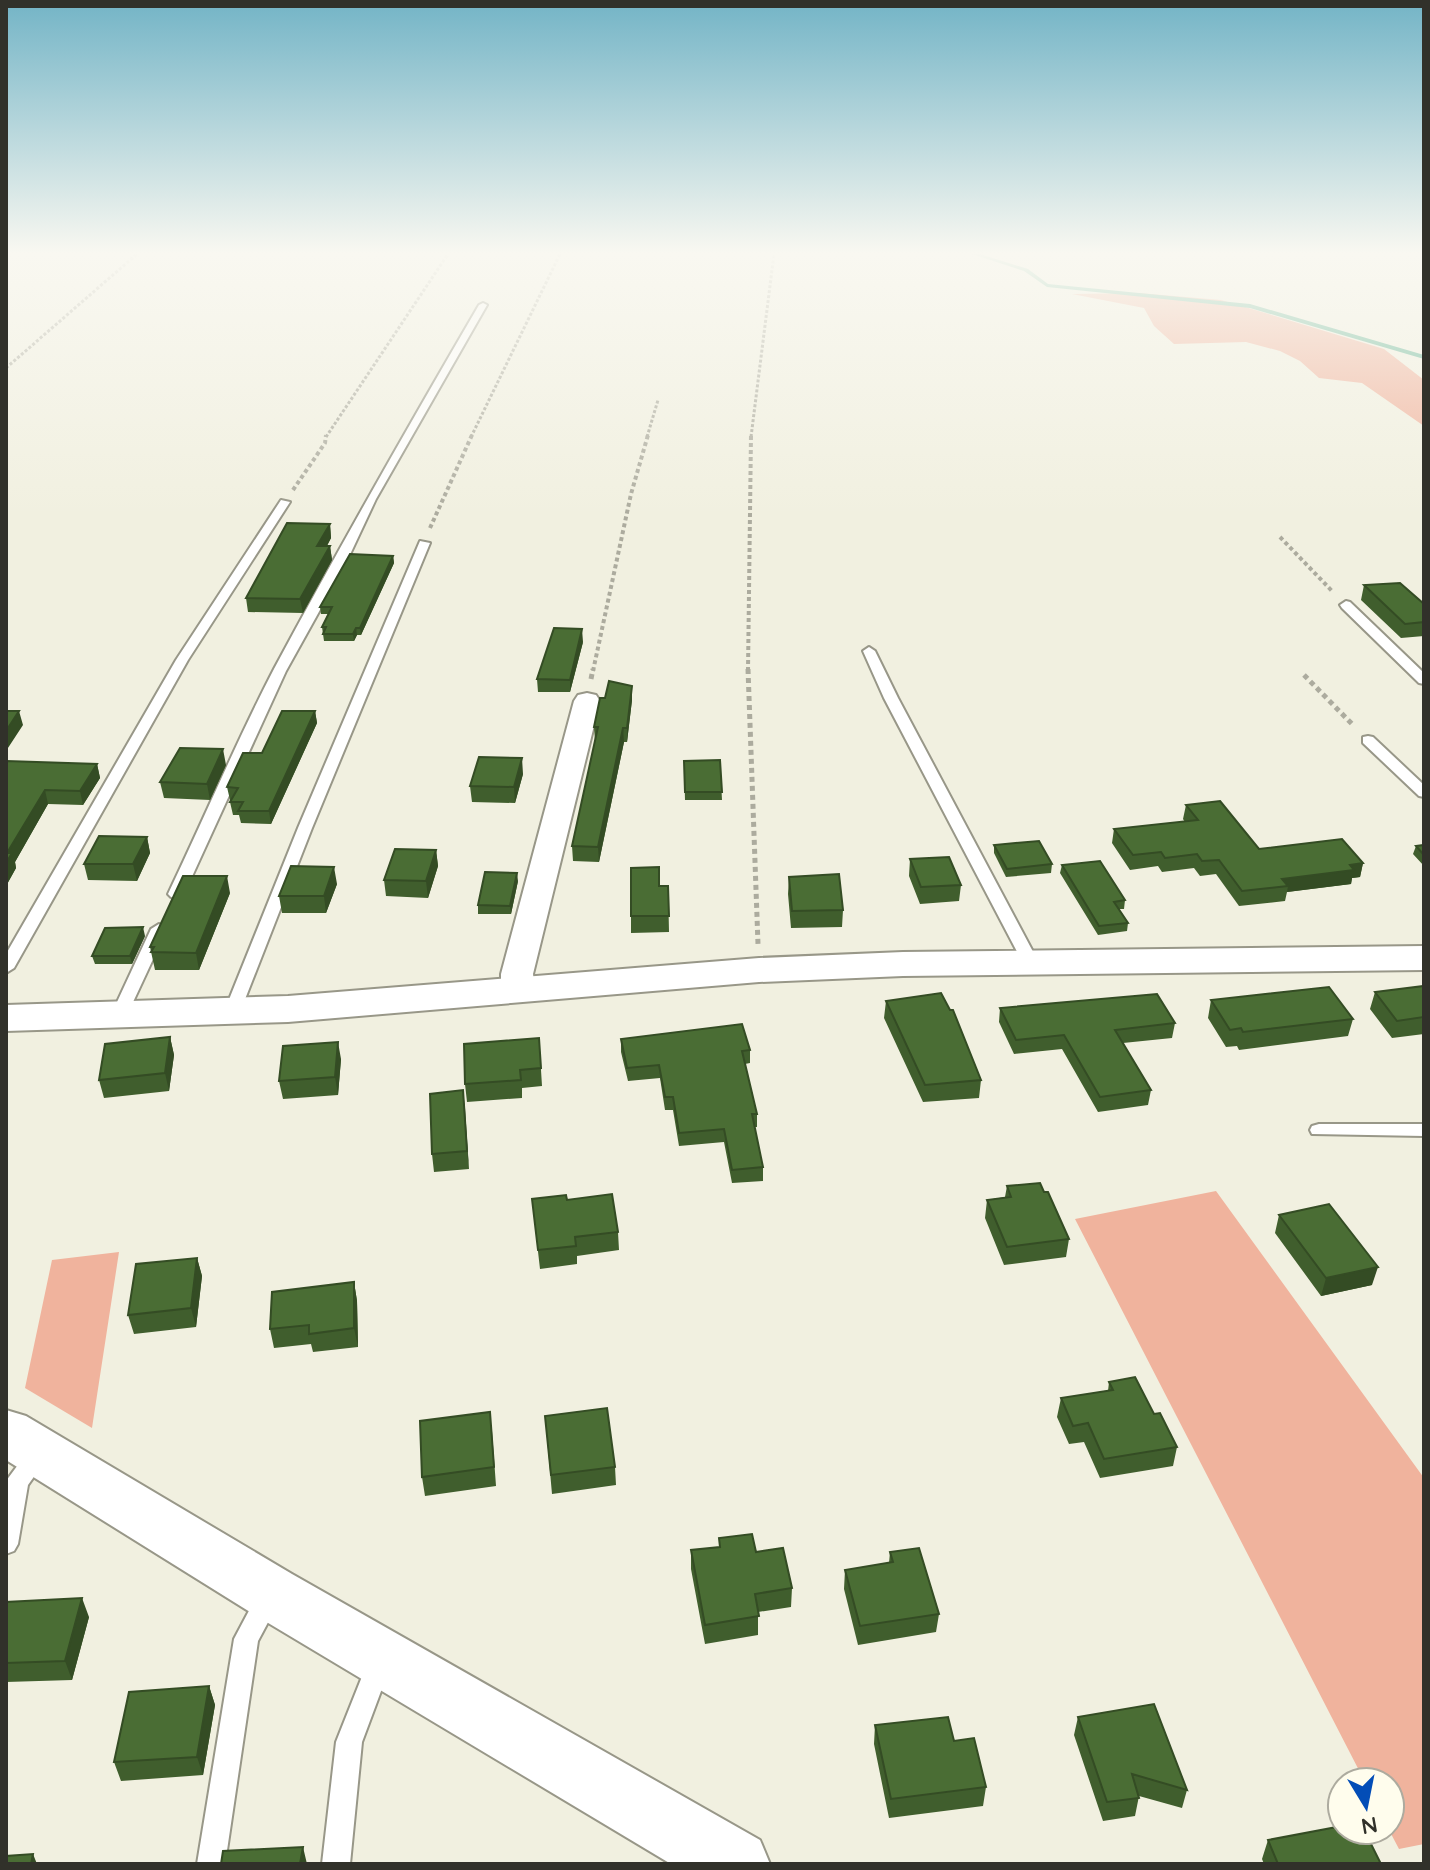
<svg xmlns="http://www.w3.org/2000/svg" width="1430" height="1870" viewBox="0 0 1430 1870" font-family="Quicksand,sans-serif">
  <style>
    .green { fill: #f0b39d }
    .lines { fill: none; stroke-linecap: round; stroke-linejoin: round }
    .stream { fill: #63b494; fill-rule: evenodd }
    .service-casing { stroke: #989788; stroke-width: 4 }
    .minor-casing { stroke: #989788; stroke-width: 4 }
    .tertiary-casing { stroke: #989788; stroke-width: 4 }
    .path-far2 { stroke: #acab9e; stroke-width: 3; stroke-dasharray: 3 2; stroke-linecap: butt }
    .path-far1 { stroke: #acab9e; stroke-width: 4; stroke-dasharray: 4 3; stroke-linecap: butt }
    .path { stroke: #acab9e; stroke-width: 5; stroke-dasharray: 5 4; stroke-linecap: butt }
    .service { fill: #fff; fill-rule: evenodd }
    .minor { fill: #fff; fill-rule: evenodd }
    .tertiary { fill: #fff; fill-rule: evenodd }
    .wall { fill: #405e2d }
    .shaded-wall { fill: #344c24 }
    .building { fill: #4a6d34; stroke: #344c24; stroke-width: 2 }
  </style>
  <rect width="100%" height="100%" fill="#f1f0e0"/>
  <path class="green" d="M1139,293L1221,300L1252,309L1384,349L1424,380V426L1362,383L1319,378L1300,361L1280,351L1246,342L1174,344L1154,326L1144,308L1072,294Z
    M1216,1191L1424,1478V1844L1399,1849L1389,1830L1390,1782H1365L1075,1219Z
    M119,1252L92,1428L25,1388L52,1260Z"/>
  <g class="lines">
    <path class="stream" d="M972,254H980L1028,269L1048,284L1250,304L1424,355V359L1250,308L1047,287L1024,271Z"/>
    <defs>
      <path id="service" d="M483,303L487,305L376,499L346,563L286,671L184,894L176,899L171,897L168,894C204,819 236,742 274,669C340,546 409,425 479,305Z
        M281,500L290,502L188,660L14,968L6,973V954L176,660Z
        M420,541L430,543L312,828L240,1012L238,1016H226L224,1012L298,828Z
        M1346,601L1350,602L1424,673V684L1419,683L1342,608L1340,605Z
        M869,647L875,651L898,698L1039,963L1037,966L1031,968L1023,963L884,698L863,651Z
        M1368,736L1373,737L1424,785V797L1419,796L1363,743V737Z
        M159,924L167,929L127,1015L119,1020L113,1019L111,1015L151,929Z
        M1319,1124H1424V1136L1312,1134L1310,1130L1312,1126Z
        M37,1448L45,1450L48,1457L28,1485L18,1544L14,1551L6,1554V1481L29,1450Z
        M269,1587L278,1590L281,1598L258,1641L225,1864H197L234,1639L260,1590Z
        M378,1656L387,1659L390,1667L362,1742L350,1864H322L336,1742L369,1659Z"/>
      <path id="minor" d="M587,693L596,695L600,701L533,974L535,989L530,996L518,999L506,996L501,989V974L574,701L578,695Z"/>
      <path id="tertiary" d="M1424,946V970L903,976L759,982L288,1022L6,1031V1005L288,996L759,958L903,952Z
        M6,1410L26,1416L292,1574L760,1840L770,1864H671L250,1612L6,1460Z"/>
    </defs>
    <use href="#service" class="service-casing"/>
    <use href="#minor" class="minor-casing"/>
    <use href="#tertiary" class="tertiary-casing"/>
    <path class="path-far2" d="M6,368L137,254
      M326,437L448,254
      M471,437L560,254
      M647,437L658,400
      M751,437L774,254"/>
    <path class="path-far1" d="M293,490L325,443L326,435
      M430,528L472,435
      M1280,537L1332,591
      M593,671L631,494L648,435
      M748,671L751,435"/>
    <path class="path" d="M748,669L758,944
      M1304,675L1353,725
      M591,679L593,669"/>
    <use href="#service" class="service"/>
    <use href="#minor" class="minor"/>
    <use href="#tertiary" class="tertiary"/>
  </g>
  <path class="wall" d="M330,524L331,538L327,546H330L332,560L303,613L248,612L246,598Z
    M393,556L394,563L361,635H357L354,641H324L322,627L328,614H321L320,607Z
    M1364,585L1424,604V636L1401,638L1361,600Z
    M583,642L570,692H538L537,679Z
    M632,686V700L627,742H624L599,862L573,861L572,846L595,741L594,727L605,698Z
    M315,711L317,723L271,824L241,823L239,815H233L230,802L231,800H230L227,787L262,753Z
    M720,760L722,800H685L684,761Z
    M6,761L97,764L100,778L83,805L48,804L15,862L16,868L6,886Z
    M226,765L210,800L164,798L160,782Z
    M523,774L515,803L472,802L470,786Z
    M1186,805L1259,849L1363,863L1360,877L1352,878L1351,884L1287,892L1285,901L1239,906L1216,874L1200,876L1194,868L1162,872L1158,866L1130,870L1112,843L1114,829L1185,822L1183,819Z
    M147,837L150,853L137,881L88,880L84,864Z
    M994,845L1052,864L1051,873L1006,877L994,853Z
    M1424,845V866L1413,854L1416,846Z
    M436,850L438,866L428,898L386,896L384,880Z
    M910,859L961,885L959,901L920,904L909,876Z
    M1062,865L1125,900L1124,909H1119L1128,923L1127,931L1098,935L1060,873Z
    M789,877L843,910L842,927L791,928L788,894Z
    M518,881L511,914H478V905Z
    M337,884L326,913H282L279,896Z
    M668,886L669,932L631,933V916Z
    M230,893L199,970H155L150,947Z
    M145,936L132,964H95L92,956Z
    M1424,986V1034L1392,1038L1370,1009L1375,992Z
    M1211,1000L1353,1019L1348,1036L1239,1050L1237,1046L1226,1047L1208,1018Z
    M886,1001L981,1080L979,1098L923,1102L884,1018Z
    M1000,1008L1175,1023L1172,1038L1123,1043L1151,1090L1148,1105L1098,1112L1062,1049L1014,1054L999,1022Z
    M170,1037L174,1055L169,1091L104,1098L99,1080Z
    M539,1038L542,1086L522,1088V1098L467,1102L465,1084Z
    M621,1039L750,1050V1063L745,1064L757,1114V1127H754L763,1167V1181L732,1183L724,1142L679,1146L673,1110H665L660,1078L628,1081L621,1052Z
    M341,1059L338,1095L283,1099L279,1081Z
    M463,1090L469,1169L434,1172L432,1154Z
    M1007,1186L1044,1192L1069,1239L1066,1257L1004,1265L985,1218L987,1200L1005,1197Z
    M532,1199L567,1200L618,1232L619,1250L577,1256V1264L540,1269Z
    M1279,1215L1372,1285L1321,1296L1275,1233Z
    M197,1258L202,1276L196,1327L134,1334L128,1315Z
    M354,1282L357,1301L358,1347L313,1352L311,1344L274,1348L270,1329Z
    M1109,1382L1154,1414L1177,1447L1173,1466L1100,1478L1084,1442L1069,1444L1057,1417L1061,1398L1108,1391Z
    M545,1416L615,1467L616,1485L552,1494Z
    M492,1431L496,1486L425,1496L422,1477Z
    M719,1538L756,1552L792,1588L791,1607L758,1612V1635L705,1644L691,1569V1550L719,1547Z
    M890,1552L939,1614L936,1632L858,1645L844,1589L845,1570L889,1563Z
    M6,1602L89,1617L72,1680L6,1682Z
    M209,1686L215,1705L203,1775L121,1781L114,1762Z
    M1078,1717L1187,1790L1182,1808L1139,1796L1135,1816L1103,1821L1074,1735Z
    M875,1725L954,1741L986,1787L983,1806L889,1818L874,1744Z
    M1268,1840L1381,1864H1264L1262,1859Z"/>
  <path class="shaded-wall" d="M330,524L331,538L319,560L317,546Z
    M330,546L332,560L303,613L300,599Z
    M393,556L394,563L361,635L360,628Z
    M356,628L357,635L354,641L353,634Z
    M582,629L583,642L570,692V680Z
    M632,686V700L627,742V728Z
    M19,711L23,725L6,751V731Z
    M315,711L317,723L271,824L269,811Z
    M623,728L624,742L599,862L598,847Z
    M223,749L226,765L210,800L207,784Z
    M522,758L523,774L515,803L514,787Z
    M97,764L100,778L83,805L80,791Z
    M45,790L48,804L15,862L16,868L6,886L7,853Z
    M147,837L150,853L137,881L133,864Z
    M436,850L438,866L428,898L426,881Z
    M1363,863L1360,877L1352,878L1351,884L1287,892L1288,886L1282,879Z
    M334,867L337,884L326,913L324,896Z
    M517,873L518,881L511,914L510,906Z
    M227,876L230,893L199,970L196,953Z
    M143,927L145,936L132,964L130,956Z
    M170,1037L174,1055L169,1091L165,1073Z
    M338,1042L341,1059L338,1095L335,1077Z
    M463,1090L465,1108L469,1169L467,1151Z
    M197,1258L202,1276L196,1327L191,1308Z
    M1378,1267L1372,1285L1321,1296L1326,1278Z
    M354,1282L357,1301L358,1347L354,1328Z
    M82,1598L89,1617L72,1680L65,1661Z
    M209,1686L215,1705L203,1775L197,1757Z
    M303,1847L307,1864H300Z
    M33,1854L37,1864H31Z"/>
  <path class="building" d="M287,523L330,524L317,546H330L300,599L246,598Z
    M350,554L393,556L360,628H356L353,634H323L326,627H322L332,607H320Z
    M1400,583L1424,604V622L1405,624L1364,585Z
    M554,628L582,629L570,680L537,679Z
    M609,681L632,686L627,728H623L598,847L572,846L598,727H594L600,698H605Z
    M6,711H19L6,731Z
    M282,711H315L269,811H238L243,802H230L238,788L227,787L243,753H262Z
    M180,748L223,749L207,784L160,782Z
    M479,757L522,758L514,787L470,786Z
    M720,760L722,792H685L684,761Z
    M6,761L97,764L80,791L45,790L7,853H12L6,863Z
    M1220,801L1259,849L1342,839L1363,863L1350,865L1354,870L1282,879L1288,886L1242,891L1219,860L1202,861L1197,854L1165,858L1161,852L1133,855L1114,829L1198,820L1186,805Z
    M99,836L147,837L133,864H84Z
    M1039,841L1052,864L1007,869L994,845Z
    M1424,845V855L1416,846Z
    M395,849L436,850L426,881L384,880Z
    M949,857L961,885L921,887L910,859Z
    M1100,861L1125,900L1114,902L1128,923L1099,926L1062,865Z
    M291,866L334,867L324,896H279Z
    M659,867V886H668L669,916H631V868Z
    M485,872L517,873L510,906L478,905Z
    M839,874L843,910L792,911L789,877Z
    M183,876H227L196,953L151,952L154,947H150Z
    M143,927L130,956H92L105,928Z
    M1424,986V1017L1397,1021L1375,992Z
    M1329,987L1353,1019L1243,1032L1241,1028L1230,1030L1211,1000Z
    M941,993L950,1010H953L981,1080L925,1085L886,1001Z
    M1157,994L1175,1023L1115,1030L1151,1090L1100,1097L1064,1035L1016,1040L1000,1008Z
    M742,1024L750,1050L742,1051L757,1114H752L763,1167L732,1170L724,1129L679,1133L673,1097H665L659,1065L627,1068L621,1039Z
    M170,1037L165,1073L99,1080L105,1044Z
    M539,1038L541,1068L520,1070L521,1080L465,1084L464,1044Z
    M338,1042L335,1077L279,1081L283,1046Z
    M463,1090L467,1151L432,1154L430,1094Z
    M1040,1183L1044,1192H1048L1069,1239L1007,1247L987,1200L1011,1197L1007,1186Z
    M612,1194L618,1232L575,1237L576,1246L538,1250L532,1199L566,1195L567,1200Z
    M1329,1204L1378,1267L1326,1278L1279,1215Z
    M197,1258L191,1308L128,1315L136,1264Z
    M354,1282V1328L309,1334V1325L270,1329L272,1292Z
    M1135,1377L1154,1414L1160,1413L1177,1447L1104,1459L1088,1423L1073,1426L1061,1398L1113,1390L1109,1382Z
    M607,1408L615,1467L551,1475L545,1416Z
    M490,1412L494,1467L422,1477L420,1421Z
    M752,1534L756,1552L783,1548L792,1588L755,1594L759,1616L705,1625L691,1550L720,1547L719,1538Z
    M919,1548L939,1614L860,1626L845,1570L893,1562L890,1552Z
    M82,1598L65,1661L6,1663V1602Z
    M209,1686L197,1757L114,1762L129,1692Z
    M1154,1704L1187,1790L1132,1774L1139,1798L1107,1802L1078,1717Z
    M948,1717L954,1741L974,1738L986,1787L891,1799L875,1725Z
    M1342,1826V1830H1364L1381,1864H1278L1268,1840Z
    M303,1847L300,1864H221L223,1851Z
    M33,1854L31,1864H6V1856Z"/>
  <linearGradient id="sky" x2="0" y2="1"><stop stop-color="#73b4c6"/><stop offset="0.49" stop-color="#f9f8f1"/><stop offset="1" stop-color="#f9f8f1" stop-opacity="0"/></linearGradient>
  <rect width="1430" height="516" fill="url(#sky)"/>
  <rect width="1430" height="1870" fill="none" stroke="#31312a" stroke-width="16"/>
  <g transform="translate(1366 1806) rotate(170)"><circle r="38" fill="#fffded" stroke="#adab9f" stroke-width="2"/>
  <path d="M0-6L14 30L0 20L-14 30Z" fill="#034db7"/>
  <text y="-12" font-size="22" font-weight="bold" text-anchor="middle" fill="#31312a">N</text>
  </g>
</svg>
